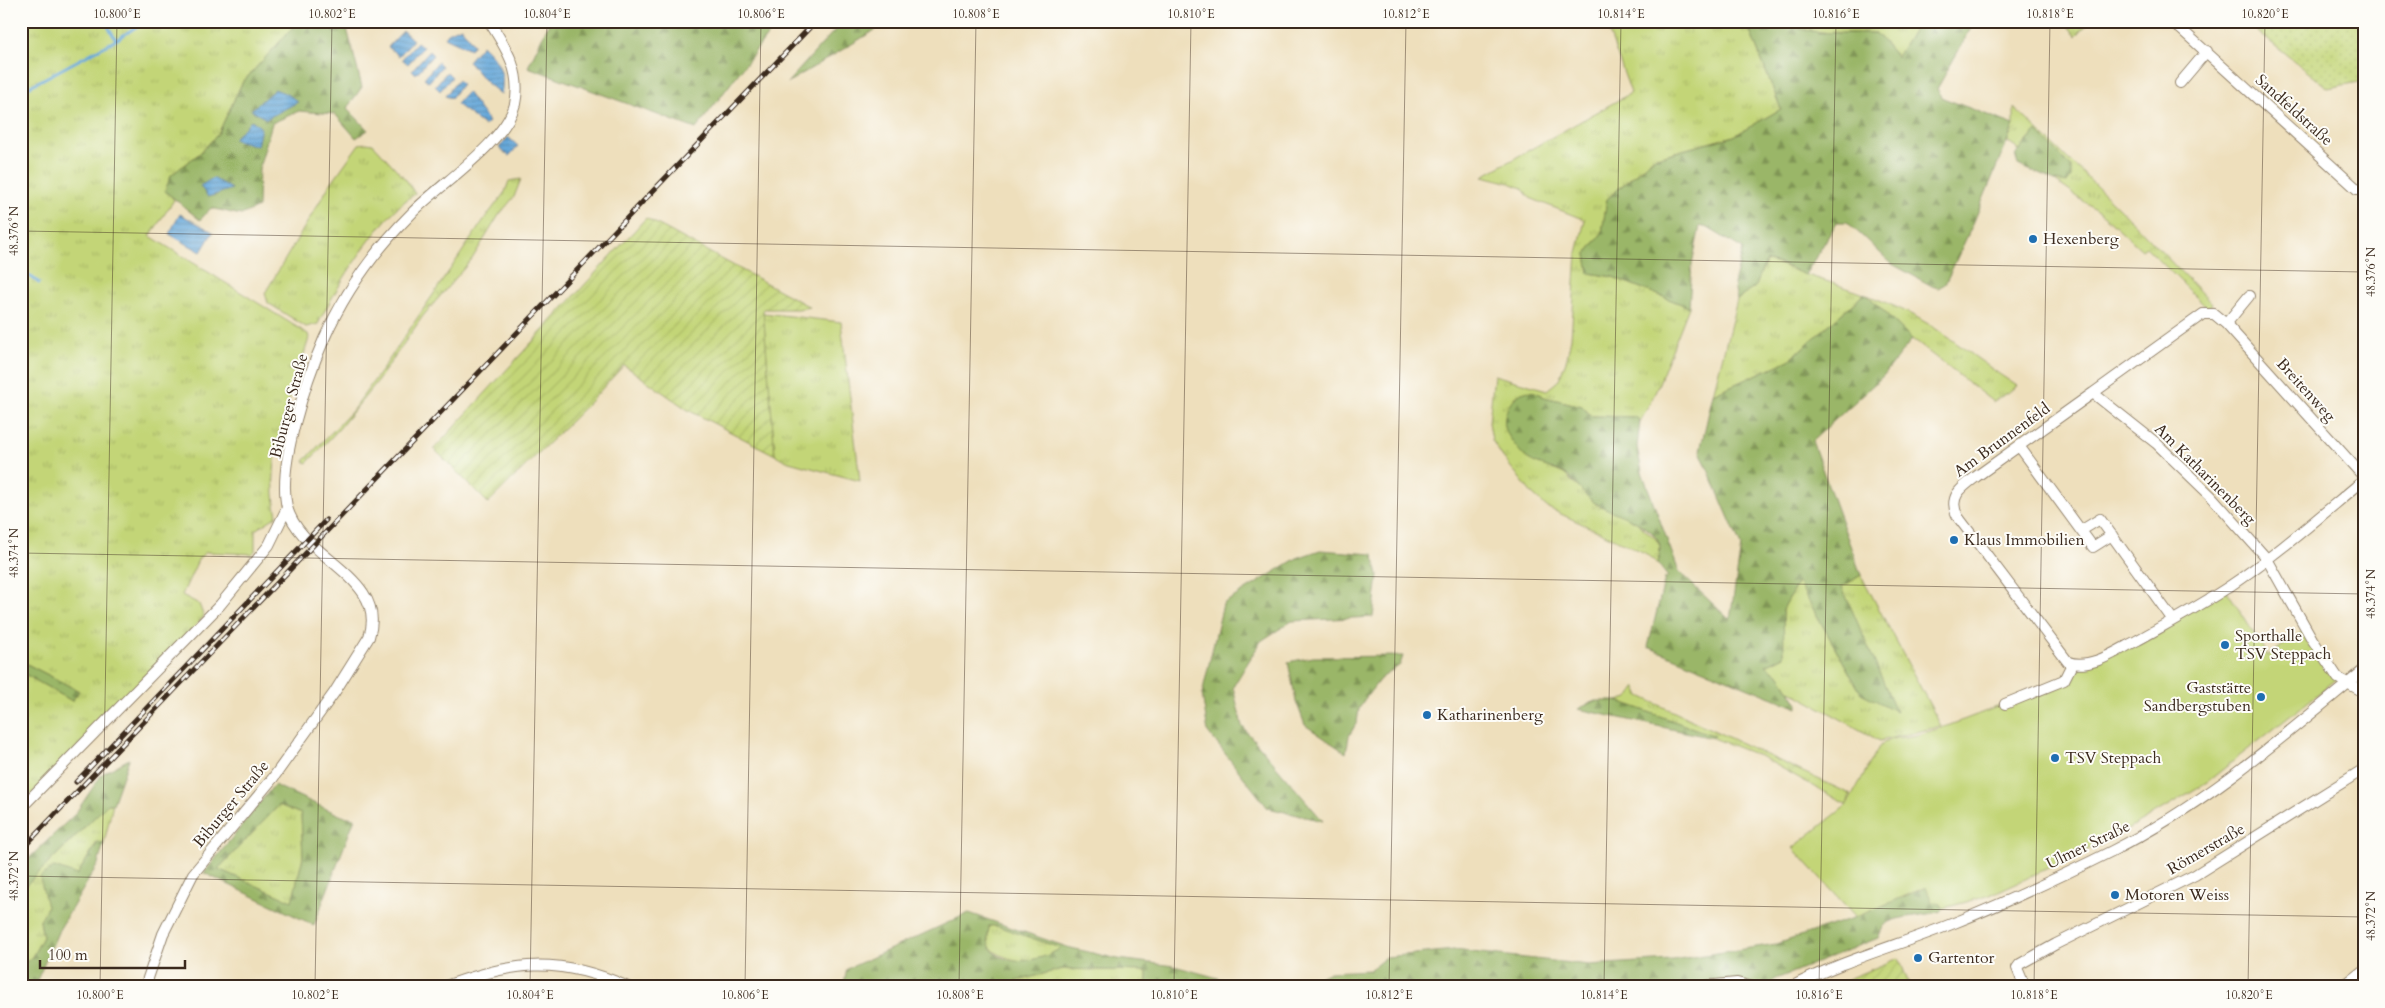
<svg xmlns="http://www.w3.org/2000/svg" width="2385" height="1008" viewBox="0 0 2385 1008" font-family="Cardo,serif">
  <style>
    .grass { fill: url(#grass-tufts); stroke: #7f804a }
    .forest { fill: url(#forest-firs); stroke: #6a7043; fill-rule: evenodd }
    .cemetery { fill: url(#cemetery-stones); stroke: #7f804a }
    .park { fill: url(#park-dots); stroke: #7f804a }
    .garden { fill: url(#garden-furrows); stroke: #7f804a }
    .pitch { fill: #c3d577; stroke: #7f804a }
    .water { fill: url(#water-rules); stroke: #50697c }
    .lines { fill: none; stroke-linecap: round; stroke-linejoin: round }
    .stream { stroke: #66a8da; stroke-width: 3 }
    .minor-casing { stroke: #94846d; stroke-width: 12 }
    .minor { stroke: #fff; stroke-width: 10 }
    .rail-casing { stroke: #3b2a1e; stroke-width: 5 }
    .rail { stroke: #fdfcf7; stroke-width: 3; stroke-dasharray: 9; stroke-linecap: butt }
    .ticks { fill: none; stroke: #3b2a1e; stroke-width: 1; stroke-opacity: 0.45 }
    .poi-dot { fill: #1f6fb2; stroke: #fdfcf7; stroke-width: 2 }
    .labels { text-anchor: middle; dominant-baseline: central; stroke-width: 4; stroke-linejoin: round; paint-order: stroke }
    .street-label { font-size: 16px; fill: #3b2a1e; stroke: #fdfcf7 }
    .poi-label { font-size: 16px; fill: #3b2a1e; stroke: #fdfcf7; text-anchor: start }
    .neatline { fill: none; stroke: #3b2a1e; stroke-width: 2 }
    .ticks-label { font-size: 12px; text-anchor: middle; fill: #3b2a1e }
  </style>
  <defs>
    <pattern id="grass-tufts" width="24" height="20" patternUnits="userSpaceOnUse" patternTransform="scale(1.25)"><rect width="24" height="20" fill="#c3d577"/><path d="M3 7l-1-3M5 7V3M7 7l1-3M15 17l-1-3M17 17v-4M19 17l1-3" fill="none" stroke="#a8b766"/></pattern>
    <pattern id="forest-firs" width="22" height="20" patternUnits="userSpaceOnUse" patternTransform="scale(1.25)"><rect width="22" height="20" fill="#9ab668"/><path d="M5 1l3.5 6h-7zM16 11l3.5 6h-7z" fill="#7f9455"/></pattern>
    <pattern id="cemetery-stones" width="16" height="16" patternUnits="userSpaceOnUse" patternTransform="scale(1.25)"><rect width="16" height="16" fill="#c3d577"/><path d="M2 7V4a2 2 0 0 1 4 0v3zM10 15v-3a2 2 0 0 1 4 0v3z" fill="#a8b766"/></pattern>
    <pattern id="park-dots" width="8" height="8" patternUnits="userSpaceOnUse" patternTransform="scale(1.25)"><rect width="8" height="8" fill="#c3d577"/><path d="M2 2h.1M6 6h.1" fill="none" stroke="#a8b766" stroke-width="1.8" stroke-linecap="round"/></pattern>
    <pattern id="garden-furrows" width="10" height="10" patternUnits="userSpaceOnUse" patternTransform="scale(1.25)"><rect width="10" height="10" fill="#c3d577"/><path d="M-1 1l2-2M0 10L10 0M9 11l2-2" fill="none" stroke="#a8b766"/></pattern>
    <pattern id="water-rules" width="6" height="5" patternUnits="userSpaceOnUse" patternTransform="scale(1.25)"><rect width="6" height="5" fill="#66a8da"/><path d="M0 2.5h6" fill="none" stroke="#5589b0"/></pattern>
  </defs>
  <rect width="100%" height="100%" fill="#fdfcf7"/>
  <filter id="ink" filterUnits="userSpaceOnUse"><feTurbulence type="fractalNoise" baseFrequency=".02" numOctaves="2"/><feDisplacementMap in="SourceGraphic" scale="10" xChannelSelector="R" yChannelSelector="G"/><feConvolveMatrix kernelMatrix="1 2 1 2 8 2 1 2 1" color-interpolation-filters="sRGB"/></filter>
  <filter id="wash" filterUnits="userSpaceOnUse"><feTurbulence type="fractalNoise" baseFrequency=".0096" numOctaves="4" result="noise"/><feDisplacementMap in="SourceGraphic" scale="20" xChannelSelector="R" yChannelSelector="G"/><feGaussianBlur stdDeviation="1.12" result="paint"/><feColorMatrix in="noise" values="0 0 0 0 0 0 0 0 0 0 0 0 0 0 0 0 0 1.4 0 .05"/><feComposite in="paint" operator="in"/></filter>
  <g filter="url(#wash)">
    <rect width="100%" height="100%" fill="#eedfbc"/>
    <path class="grass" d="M21,21H299L242,83L218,134L200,153L171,175L170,195L174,200L150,236L308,334L309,338C292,395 264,455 277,516L255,530V551L252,554L206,552L199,558L182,595L199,604L204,617L21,805V672L72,701L79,691L21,661Z
      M1605,21H1746L1781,109L1734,136L1653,158L1607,199L1602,233L1586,254L1589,273L1613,277L1689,307L1655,393L1640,422L1636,417L1591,416L1582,406L1544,397C1535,389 1524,393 1514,397L1525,457L1564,474L1596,504L1632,518L1642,527L1656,539L1660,546L1658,564L1645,553L1548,508L1533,495L1502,456L1492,440L1489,422L1494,375L1547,390L1559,380L1567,358L1571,338L1577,253L1585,220L1530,198L1522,188L1510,183L1483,176L1631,93Z
      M1784,21H1919L1897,57L1876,33C1853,32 1802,37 1784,21Z
      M2064,21H2090L2076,36Z
      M2014,107L2123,212L2212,304L2208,309L2146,247L2142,250L2106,217L2055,181L2067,182L2037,131L2019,150L2007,142L2014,125Z
      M366,143L373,144L407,181L415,194C382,213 335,289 318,324L306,327L268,303L265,293L329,186L359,144Z
      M521,179L514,197L499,215L472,259L423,316L377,382L338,430L307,463L304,461L352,411L384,367L483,221L505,192L509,181Z
      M1767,261C1783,264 1795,272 1810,276C1851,289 1893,302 1930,325C1960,344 1987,367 2017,386L1993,402L1912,339L1865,293L1789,360L1713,394L1737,300L1756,286L1762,269Z
      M763,313L841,322L860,481L789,462L775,455Z
      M1861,575L1941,726L1880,741L1790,691L1781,677L1766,665L1784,656L1783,609L1798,582L1861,693L1842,587Z
      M1636,687L1640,696L1850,794L1847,805L1762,757L1713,738L1714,736L1618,701L1628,698Z
      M108,804H113L104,843L97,842L77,876L54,867L48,907L40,921L43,937L32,957L21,966V890Z
      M279,805L301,814L303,857L292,902L218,869Z
      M989,925L997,926L1061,948C1043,961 1021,965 1001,955C996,953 989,948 988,941C987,937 989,930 989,925Z
      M1062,969L1147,971V981L1141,987H1014L1012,982Z"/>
    <path class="forest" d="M299,21H345L362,87L347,108L368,130L356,138L335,114L299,111L272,123L259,168L258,207L241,215L211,208L200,220L165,191L171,175L200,153L218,134L242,83Z
      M550,21H743L770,32L696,129L528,67Z
      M843,21H890L787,83Z
      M1746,21H1784C1802,37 1853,32 1876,33L1897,57L1919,21H1975L1937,89L1943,98L2014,125L1972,226L1945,284L1938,288L1932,286L1892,264L1847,222H1837L1805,275L1781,264L1767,261L1762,269L1756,286L1737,300L1734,284L1743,249L1708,228L1700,226L1692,264L1689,307L1613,277L1589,273L1586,254L1602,233L1607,199L1654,158L1734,136L1781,109Z
      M2037,131L2071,167V177L2067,183L2055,181L2018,165L2015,155Z
      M1865,293L1912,339L1883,376L1812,441L1861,575L1842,587L1896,711L1861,693L1798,582L1783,609L1784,656L1766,665L1781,677L1798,704V708L1648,647L1665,578L1668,577L1658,564C1659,558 1661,550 1660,545C1653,523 1614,514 1597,504C1584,497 1576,481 1563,473C1551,467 1534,465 1524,456C1518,449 1507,437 1505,427C1501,407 1523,379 1544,397L1582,406L1591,416L1636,417L1640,422L1637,447L1642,472L1679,572L1730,620L1741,546L1700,451L1713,394L1789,360Z
      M1320,550L1373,554L1378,576L1373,617L1292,621L1261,641L1233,687L1242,726L1323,821L1268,808L1208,732L1202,694L1223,604L1297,558Z
      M1403,656L1400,665L1380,679L1364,700L1359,709L1357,722L1349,736L1346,753L1305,725L1296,701L1288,662L1313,657Z
      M21,661L79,691L72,701L21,672Z
      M1595,701H1618L1715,736L1713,738L1578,709Z
      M129,759L113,804H108L21,890V866L75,814L102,774Z
      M274,785L342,816L355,818L314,925L204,873ZM279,805L301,814L303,857L292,901L218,869Z
      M98,842L104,843L98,864L59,930L34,987H21V966L32,957L43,937L40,921L47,907L40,877L54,867L77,875Z
      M1926,887L1943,908L1941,911C1927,916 1894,916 1886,924C1882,927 1880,934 1878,938L1776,979L1764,987H1298L1330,972L1370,970L1386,957L1454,950L1589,965L1672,960L1776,944L1856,917Z
      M969,913L1067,947L1118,959L1174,966L1251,987H1141L1147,981V971L1062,969L1013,982L1014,987H843L847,969ZM989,926H997L1060,948C1043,962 995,970 988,941C987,937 989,930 989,926Z"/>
    <path class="cemetery" d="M740,21H778L770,32Z"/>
    <path class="park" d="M2244,21L2364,23V81L2328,88Z"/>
    <path class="garden" d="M646,218L810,307L798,309H763L775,455L688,410L624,365L590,402L488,503L434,449Z
      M1899,958L1910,987H1828Z"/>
    <path class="pitch" d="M2226,589L2268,656L2306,629L2338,678L2207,782L2117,836L1988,896L1944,908L1940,904L1932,902L1926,887L1856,917L1793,848L1847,805L1880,745L1891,739L1917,735L1950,725L2005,704L2104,657Z"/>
    <path class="water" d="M461,27L474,45L470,49L445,37L448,33Z
      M403,31L413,40L399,56L388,47Z
      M417,42L423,47L408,64L402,59Z
      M482,45C497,59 506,72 501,94L486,82L468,61Z
      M429,51L433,55L416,74L412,70Z
      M438,62L442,66L429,82L424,78Z
      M447,72L452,77L440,91L435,86Z
      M458,80L462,84L451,98L445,96Z
      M275,89L289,95L298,102L266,119L251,110Z
      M467,92L489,122L485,126L456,104Z
      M252,120L261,128L257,146L233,139Z
      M508,137L518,146L509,156L499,148Z
      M213,178L232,189L208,197L200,186Z
      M180,214L213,232L201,252L169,234Z"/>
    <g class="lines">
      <path class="stream" d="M322,21L328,24
        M116,40L145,21
        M21,91L116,40L105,21
        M21,269L39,283"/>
    </g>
  </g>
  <g filter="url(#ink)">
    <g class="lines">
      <defs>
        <path id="minor" d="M2172,21L2357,189L2364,187
          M2153,22V21
          M2180,83L2207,51
          M2226,324L2249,296
          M2093,393L1977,476C1962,487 1947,497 1958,517L2068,662C2091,670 2118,650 2138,640C2168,623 2198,607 2227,588C2275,556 2319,517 2364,480
          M2019,446L2093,547L2112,535
          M2364,477L2226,324L2214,314H2203L2093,393L2156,443L2211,496L2267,559L2312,639L2338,678L2364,692
          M2082,530L2100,519L2173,620
          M2005,704L2064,680L2072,664
          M21,808L220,605L269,545L287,508
          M1602,985V987
          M145,987L163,934L193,874L273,778L334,693L369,637C389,577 300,558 287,507C277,465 307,378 324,339C345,291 375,250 412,213C440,184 505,143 515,104C522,71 506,48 489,21
          M443,987C512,961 559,956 628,987
          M1693,987L1737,983L1753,987
          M1791,987C1843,960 1900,945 1954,923C2007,902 2060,877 2112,851C2206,804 2284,736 2364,670
          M2025,987L2017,968L2020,964L2056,944L2195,875L2364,769
          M2342,987L2364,970"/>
      </defs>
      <use href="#minor" class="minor-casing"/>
      <use href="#minor" class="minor"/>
      <defs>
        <path id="rail" d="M76,782L326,520
          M21,850L816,21"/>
      </defs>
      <use href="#rail" class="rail-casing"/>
      <use href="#rail" class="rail"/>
    </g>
  </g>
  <path class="ticks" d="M21,231L2364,272M21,553L2364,594M21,876L2364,917M100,987L117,21M315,987L332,21M530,987L547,21M745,987L761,21M959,987L976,21M1174,987L1191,21M1389,987L1406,21M1604,987L1621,21M1819,987L1836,21M2034,987L2050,21M2248,987L2265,21"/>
  <g class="poi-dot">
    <circle cx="2033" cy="239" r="5"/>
    <circle cx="1954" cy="540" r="5"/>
    <circle cx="2225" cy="645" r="5"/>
    <circle cx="2261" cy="697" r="5"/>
    <circle cx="1427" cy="715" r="5"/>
    <circle cx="2055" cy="758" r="5"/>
    <circle cx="2115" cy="895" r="5"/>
    <circle cx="1918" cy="958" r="5"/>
  </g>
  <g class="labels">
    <g class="street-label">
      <text transform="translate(2294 110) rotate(42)">Sandfeldstraße</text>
      <text transform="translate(2306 390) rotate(48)">Breitenweg</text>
      <text transform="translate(289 406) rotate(-75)">Biburger Straße</text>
      <text transform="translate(2002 440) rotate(-36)">Am Brunnenfeld</text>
      <text transform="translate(2205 474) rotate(45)">Am Katharinenberg</text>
      <text transform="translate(231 804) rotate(-50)">Biburger Straße</text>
      <text transform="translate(2088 845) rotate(-26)">Ulmer Straße</text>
      <text transform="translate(2206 849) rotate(-30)">Römerstraße</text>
    </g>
    <g class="poi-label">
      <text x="2043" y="239">Hexenberg</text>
      <text x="1964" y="540">Klaus Immobilien</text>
      <text x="2235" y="636">Sporthalle<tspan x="2235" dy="18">TSV Steppach</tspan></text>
      <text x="2251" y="688" text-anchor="end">Gaststätte<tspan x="2251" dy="18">Sandbergstuben</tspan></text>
      <text x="1437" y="715">Katharinenberg</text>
      <text x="2065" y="758">TSV Steppach</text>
      <text x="2125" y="895">Motoren Weiss</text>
      <text x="1928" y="958">Gartentor</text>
    </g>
  </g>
  <rect width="2385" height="1008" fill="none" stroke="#fdfcf7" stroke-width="55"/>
  <path d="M40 960v8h145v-8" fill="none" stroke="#3b2a1e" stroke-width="2.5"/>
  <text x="48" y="960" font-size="15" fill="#3b2a1e" stroke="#fdfcf7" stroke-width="4" paint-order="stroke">100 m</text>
  <rect x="28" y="28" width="2330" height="952" class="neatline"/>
  <g class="ticks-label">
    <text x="117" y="18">10.800°E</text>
    <text x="332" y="18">10.802°E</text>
    <text x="547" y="18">10.804°E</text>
    <text x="761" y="18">10.806°E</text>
    <text x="976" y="18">10.808°E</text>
    <text x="1191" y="18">10.810°E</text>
    <text x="1406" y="18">10.812°E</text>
    <text x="1621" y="18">10.814°E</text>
    <text x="1836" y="18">10.816°E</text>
    <text x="2050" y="18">10.818°E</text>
    <text x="2265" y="18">10.820°E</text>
    <text transform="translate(14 231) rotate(-90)" y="4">48.376°N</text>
    <text transform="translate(2371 272) rotate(-90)" y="4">48.376°N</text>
    <text transform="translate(14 553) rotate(-90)" y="4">48.374°N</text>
    <text transform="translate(2371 594) rotate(-90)" y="4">48.374°N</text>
    <text transform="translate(14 876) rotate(-90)" y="4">48.372°N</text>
    <text transform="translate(2371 916) rotate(-90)" y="4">48.372°N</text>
    <text x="100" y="999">10.800°E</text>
    <text x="315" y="999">10.802°E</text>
    <text x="530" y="999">10.804°E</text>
    <text x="745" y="999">10.806°E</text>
    <text x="960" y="999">10.808°E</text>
    <text x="1174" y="999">10.810°E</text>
    <text x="1389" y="999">10.812°E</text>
    <text x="1604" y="999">10.814°E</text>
    <text x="1819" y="999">10.816°E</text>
    <text x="2034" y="999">10.818°E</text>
    <text x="2249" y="999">10.820°E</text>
  </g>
</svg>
